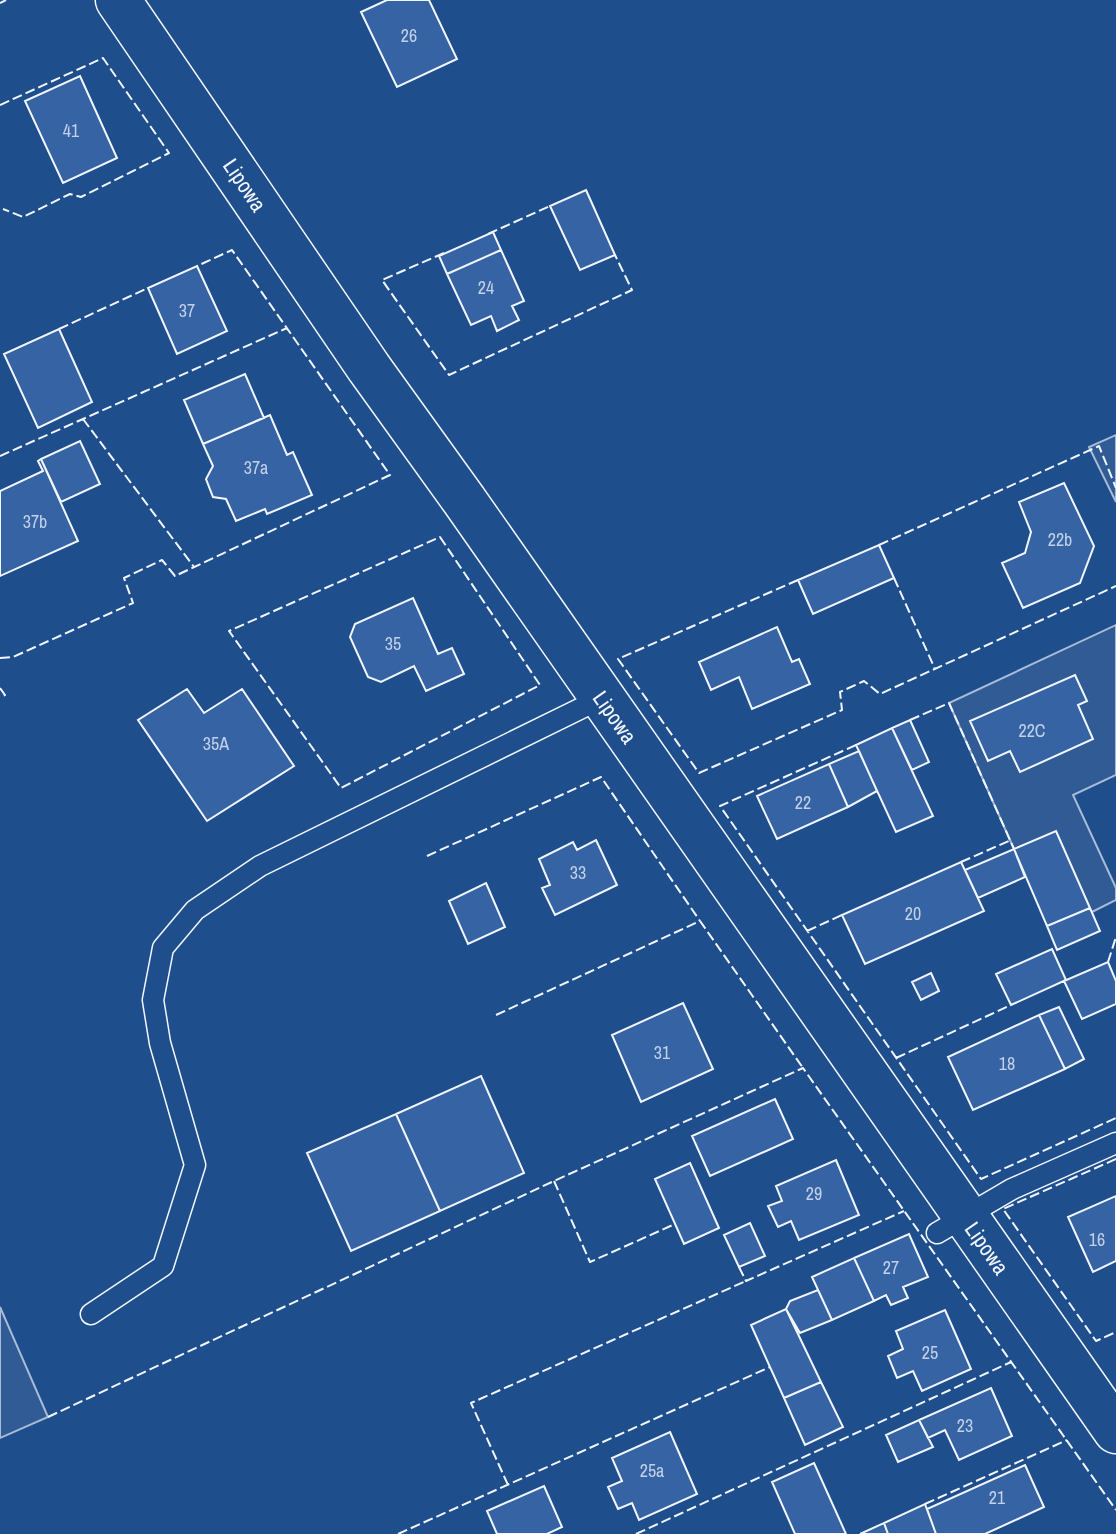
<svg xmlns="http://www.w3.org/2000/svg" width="1116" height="1534" viewBox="0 0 1116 1534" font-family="'Archivo Narrow',sans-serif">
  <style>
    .built { fill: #305b95; stroke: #a8bbd7; stroke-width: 2 }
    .building { fill: #3563a3; stroke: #f2f6ff; stroke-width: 2 }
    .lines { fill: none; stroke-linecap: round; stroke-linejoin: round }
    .lane-casing { stroke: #f2f6ff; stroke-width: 23 }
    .secondary-casing { stroke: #f2f6ff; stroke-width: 47 }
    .lane { stroke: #1f4e8c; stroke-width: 20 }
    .secondary { stroke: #1f4e8c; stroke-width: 44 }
    .fence { stroke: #f2f6ff; stroke-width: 2; stroke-dasharray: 10 4; stroke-linecap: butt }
    .labels { text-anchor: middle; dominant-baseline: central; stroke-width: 6; stroke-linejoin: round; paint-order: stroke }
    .number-label { font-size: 18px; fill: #c3d1e8 }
    .street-label { font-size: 22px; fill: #f2f6ff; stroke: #1f4e8c }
  </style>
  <rect width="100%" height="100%" fill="#1f4e8c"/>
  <path class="built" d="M1116,435V502L1089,447Z
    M1116,625V775L1073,795L1116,888V900L1092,912L1014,849L949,703Z
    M0,1307L48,1417L0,1438Z"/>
  <path class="building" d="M387,0H429L457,59L397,87L361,12Z
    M80,76L117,158L63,183L25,101Z
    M586,190L615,255L580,270L550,206Z
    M493,232L501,250L447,274L439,256Z
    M501,250L524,301L512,306L519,320L497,331L491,316L471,325L447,274Z
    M197,266L227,331L177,354L148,288Z
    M59,329L92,402L38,428L4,354Z
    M245,374L264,418L203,444L184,400Z
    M270,415L287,455L293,452L312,495L267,514L265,509L236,521L226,499L213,497L206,479L213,466L203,444Z
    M80,441L100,484L61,502L41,459Z
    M41,459L78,541L0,576V491L43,471L38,461Z
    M1064,483L1094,546L1080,583L1023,608L1002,563L1025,553L1031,532L1019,502Z
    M879,545L894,578L813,614L798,580Z
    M413,598L438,654L452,648L464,674L426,691L414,666L381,682L368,677L350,637L355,624Z
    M777,627L792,662L799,659L810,684L752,709L739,677L711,690L699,662Z
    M1075,675L1087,701L1078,705L1093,739L1020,772L1010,751L988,761L970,721Z
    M187,689L204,713L242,689L294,766L207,821L138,720Z
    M910,720L929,762L912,770L892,728Z
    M892,728L933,816L896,832L856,745Z
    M859,751L877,791L848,807L829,764Z
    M829,764L848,807L777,839L757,796Z
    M1056,831L1090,908L1047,926L1014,849Z
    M596,840L617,885L555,915L542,888L550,885L539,859L573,842L577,850Z
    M1014,849L1025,877L978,898L965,870Z
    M961,862L984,911L865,964L842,915Z
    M486,883L505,927L468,944L449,901Z
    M1090,908L1100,931L1057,950L1047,926Z
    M1052,949L1066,980L1011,1005L996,974Z
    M1108,962L1116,981V1004L1082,1019L1064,981Z
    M931,973L939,991L921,1000L912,982Z
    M683,1003L713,1069L641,1102L612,1035Z
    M1059,1007L1084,1059L1065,1069L1039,1015Z
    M1039,1015L1065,1069L973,1110L948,1057Z
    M481,1076L524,1173L440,1211L396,1114Z
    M775,1099L793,1139L710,1176L692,1136Z
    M396,1114L440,1211L351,1251L307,1153Z
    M836,1160L859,1215L799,1240L791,1221L778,1227L768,1206L782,1201L776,1186Z
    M690,1163L719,1228L684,1244L655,1179Z
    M1116,1196V1261L1093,1272L1068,1217Z
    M750,1223L765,1256L739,1267L724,1235Z
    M909,1234L928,1277L903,1287L908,1298L891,1305L886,1295L874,1301L854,1258Z
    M854,1258L874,1301L832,1320L812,1277Z
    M818,1290L832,1320L800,1333L786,1309L790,1301Z
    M786,1309L821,1382L784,1398L751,1325Z
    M945,1310L971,1369L922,1391L913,1371L897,1378L888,1356L903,1349L896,1331Z
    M821,1382L843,1427L805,1445L784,1398Z
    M991,1388L1012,1436L959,1460L945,1430L928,1438L919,1420Z
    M919,1420L933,1447L898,1462L886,1435Z
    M670,1432L697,1494L639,1520L632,1503L618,1509L608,1487L622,1481L612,1458Z
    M814,1463L846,1534H795L772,1482Z
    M1025,1465L1044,1507L985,1534H936L927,1509Z
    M544,1486L562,1527L547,1534H497L487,1511Z
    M925,1504L936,1534H888L884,1523Z
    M884,1523L888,1534H860Z"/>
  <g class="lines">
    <defs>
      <path id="lane" d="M937,1233L1012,1189L1116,1143
        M91,1314L163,1266L195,1165L160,1043L153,1000L163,948L195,910L260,866L602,698"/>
      <path id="secondary" d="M118,0L369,368L464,500L1116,1431"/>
    </defs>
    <use href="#lane" class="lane-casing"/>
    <use href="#secondary" class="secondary-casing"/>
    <use href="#lane" class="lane"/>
    <use href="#secondary" class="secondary"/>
    <path class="fence" d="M0,3L6,0
      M0,105L103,58L169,153L81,197L70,194L23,217L3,209
      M488,234L550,206
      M444,253L382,280L449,375L632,290L615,255
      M59,329L148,288
      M83,419L194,567
      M0,456L287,328
      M440,537L540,685L341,788L229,631Z
      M879,545L1099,446L1116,488
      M894,578L935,669
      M798,580L618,659L699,773L842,710L840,692L864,681L880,694L1116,586
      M0,658L13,657L133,603L124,578L162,560L175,576L390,475L232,250L197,266
      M0,688L5,695L0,697
      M910,720L949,703L1014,849
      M856,745L720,806L981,1179L1116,1118
      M427,856L601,777L700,921
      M961,862L1011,840
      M807,931L842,915
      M1108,962L1116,937
      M496,1015L700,921L803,1068
      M896,1058L1011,1005
      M1116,1159L1003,1209L1096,1341L1116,1332
      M554,1181L590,1262L675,1224
      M739,1267L746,1281L904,1211
      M48,1417L554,1181L803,1068L1116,1510
      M508,1485L471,1403L746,1281
      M925,1504L1067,1440
      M398,1534L770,1367
      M636,1534L1011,1362"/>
  </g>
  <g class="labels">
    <g class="number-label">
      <text x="409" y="35">26</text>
      <text x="71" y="130">41</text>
      <text x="486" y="287">24</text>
      <text x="187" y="310">37</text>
      <text x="256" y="467">37a</text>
      <text x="35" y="521">37b</text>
      <text x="1060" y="539">22b</text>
      <text x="393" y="643">35</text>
      <text x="1032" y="730">22C</text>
      <text x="216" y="743">35A</text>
      <text x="803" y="802">22</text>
      <text x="578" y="872">33</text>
      <text x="913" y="913">20</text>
      <text x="662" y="1052">31</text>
      <text x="1007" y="1063">18</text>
      <text x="814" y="1193">29</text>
      <text x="1097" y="1239">16</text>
      <text x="891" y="1267">27</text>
      <text x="930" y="1352">25</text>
      <text x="965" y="1425">23</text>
      <text x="652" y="1470">25a</text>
      <text x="997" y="1497">21</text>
    </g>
    <g class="street-label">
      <text transform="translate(245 185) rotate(56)">Lipowa</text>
      <text transform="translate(615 717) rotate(55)">Lipowa</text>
      <text transform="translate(987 1248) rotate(55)">Lipowa</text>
    </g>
  </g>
</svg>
